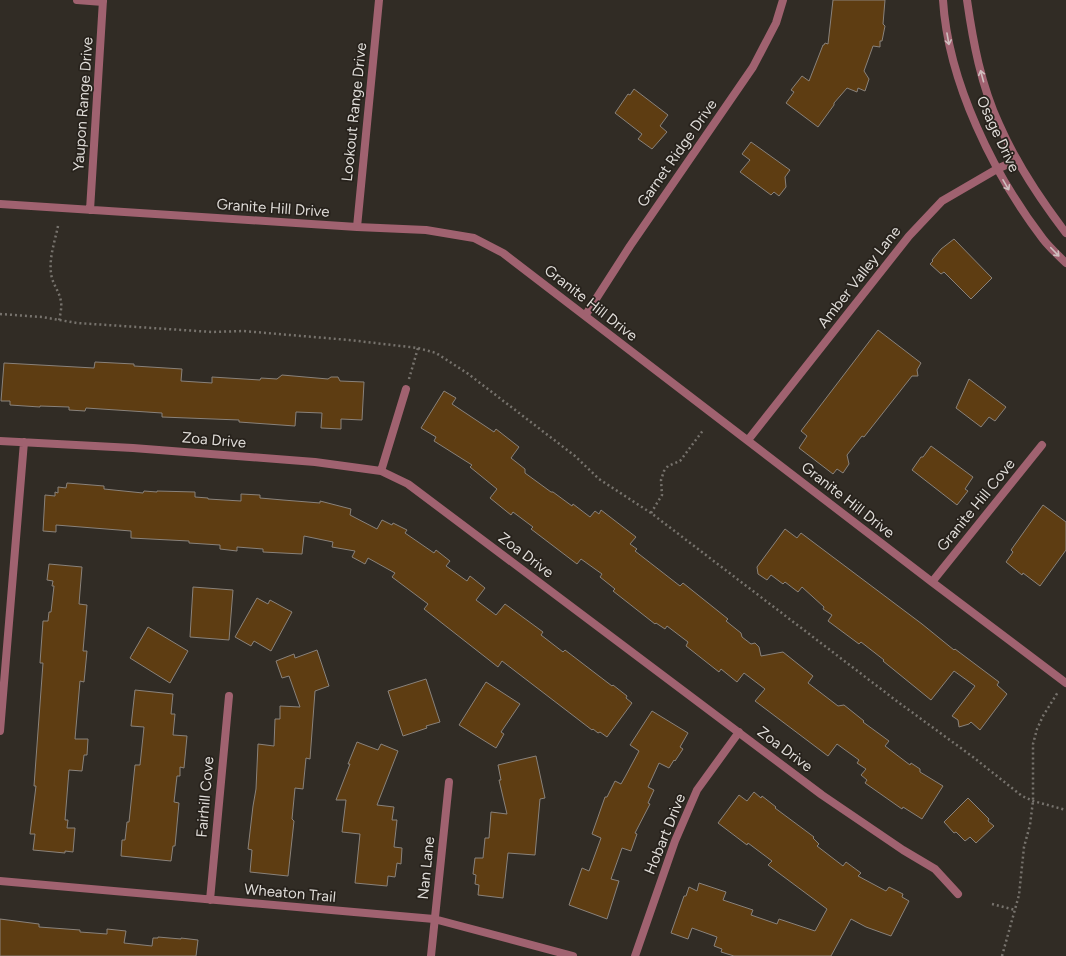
<svg xmlns="http://www.w3.org/2000/svg" width="1066" height="956" viewBox="0 0 1066 956" font-family="Figtree,sans-serif">
  <style>
    .building { fill: #5e3d12; stroke: #89827b }
    .lines { fill: none; stroke-linecap: round; stroke-linejoin: round }
    .path { stroke: #77736d; stroke-width: 2.5; stroke-dasharray: 2 3; stroke-linecap: butt }
    .minor { stroke: #a06270; stroke-width: 8 }
    .tertiary { stroke: #a06270; stroke-width: 8 }
    .oneway { stroke: #cfbebe }
    .labels { text-anchor: middle; dominant-baseline: central; stroke-width: 3.5; stroke-linejoin: round; paint-order: stroke }
    .street-label { font-size: 15px; fill: #dfdcd8; stroke: #27221c }
  </style>
  <rect width="100%" height="100%" fill="#312c25"/>
  <path class="building" d="M833,0H885L883,24L885,26L882,41H880V47L873,46L864,71L869,79L865,91L858,88L857,92L847,88L834,103V105L818,127L786,103L794,92L791,90L802,76L809,81L823,45H824L825,43L828,44Z
    M634,89L668,115L660,126L667,132L652,149L638,139L642,134L615,113L628,94L630,95Z
    M751,142L790,170L785,177L786,187L779,196L774,192L771,195L740,172L750,160L742,154Z
    M954,239L992,278L971,299L944,272L941,274L930,264L933,261L932,260L941,249Z
    M878,330L921,363L917,370L918,376H912L864,437L862,436L847,455L849,464L843,473L837,469L833,474L799,448L807,436L801,431Z
    M95,362L134,364V366L182,369L181,381L212,383V377L260,380L261,378L277,379L282,375L328,379L331,377H338L340,381L364,382L362,420L341,419V429L321,428L322,413L296,412L295,426L239,422V420L162,417V413L86,408L85,411L69,410V407L40,406V407L10,405V401H1L4,363L94,368Z
    M969,379L1006,407L995,421L989,417L981,427L956,408Z
    M444,391L456,398L452,404L494,432L496,429L519,447L511,458L525,469V473L551,492H553L572,506L573,504L590,517L595,511L599,514L601,510L636,537L630,544L637,549L635,551L680,586L683,583L728,619L726,621L741,633L742,637L751,644L755,643L759,647L761,656L783,652L813,676L808,683L838,706L844,705L864,721L863,722L889,741L885,746L910,765L911,763L920,769V772L943,786L922,819L903,807L902,809L865,783L867,780L861,775L866,769L857,763L859,760L837,744L828,756L755,701L765,689L744,673L737,682L721,669L719,672L686,646L688,642L667,626L665,629L656,623L655,624L613,591L615,589L600,577L602,574L581,559L577,564L531,529L533,527L513,512L511,515L490,498L497,489L470,467L472,465L434,441L436,437L421,428Z
    M931,446L973,477L965,489L968,491L957,505L912,470L921,457H923Z
    M67,483L104,486V489L143,493L144,491L157,492V491L195,492V497L208,498V499L241,501V494L260,495V498L283,500L320,503V501L351,509L350,515L377,529L382,520L392,525L393,523L407,530L405,533L434,553L436,550L450,561L446,566L467,581L470,576L485,588L476,600L496,615L505,604L543,632L541,635L563,652L565,650L612,686L613,685L627,696L626,698L632,703L607,737L600,732L598,733L593,729L592,730L502,661L498,667L424,609L428,604L392,577L395,573L368,558L365,564L352,557L355,551L332,547L333,542L304,536L302,554L263,552V549L237,547V551L220,549V545L189,543V541L131,538V531L56,525V532L43,531L45,495L55,496V492L58,493V487L66,488Z
    M1043,505L1066,522V550L1040,586L1023,573L1022,575L1006,562L1013,552L1011,550Z
    M785,529L797,538L801,533L922,624L954,650L955,649L999,682L997,685L1007,694L980,730L971,722L969,724L959,727L958,720L952,716L975,686L954,671L931,700L883,661L884,660L861,642L859,644L828,621L832,615L823,609L824,607L802,587L798,592L785,582L783,584L771,575L767,580L758,574L757,567Z
    M49,564L82,567L79,604L87,605L83,651H87L84,682L80,681L75,739H88L87,755H84L82,771L69,770L65,820H68L67,828H75L73,852L65,851V853L33,850L35,834H30L36,786H34L43,663H40L43,621H48L49,612H51L54,586H52L53,581L47,580Z
    M193,587L233,590L229,640L190,637Z
    M257,598L268,604L270,600L292,612L271,651L254,641L251,646L235,637Z
    M148,627L188,651L170,683L130,658Z
    M317,650L329,686L315,691L310,759L306,758L303,789L295,788L292,819L294,821L288,876L250,872L252,850L248,849L253,806L256,789L258,744L274,746L275,719H280V706L300,707L289,676L282,678L276,661L294,654L295,658Z
    M426,679L440,722L426,726L427,728L403,736L388,691Z
    M486,682L520,704L501,732L504,734L496,748L459,725Z
    M135,690L173,694L171,714H175L173,735L187,736L184,768L180,767V776H177L174,802L179,803L175,846H173L171,861L121,856L122,840H125L127,822H129L135,765H140L144,727L131,726Z
    M652,711L688,733L680,747L683,749L675,761L674,760L669,768L659,763L648,787L654,790L648,803L650,804L635,833L637,834L631,851L622,848L611,879L619,881L607,919L569,905L582,868L589,871L601,838L592,834L605,797H607L615,781L621,784L625,777L639,751L630,745Z
    M357,742L378,750L381,744L398,751L377,805L394,807L392,820H397L394,847L402,848L401,864L397,863L395,877L388,876L387,886L355,883L360,834L342,832L346,800H336L350,764H348Z
    M536,756L545,798L540,799L535,855L508,853L503,898L478,895L479,885L475,884L476,875L473,874L475,858H483L485,838H489L491,812L507,814L499,780H501L498,765Z
    M754,792L761,798L762,796L776,807L775,808L814,837L813,838L819,844L817,846L843,866L846,862L861,873L858,876L886,891L889,887L903,894L902,897L909,901L891,936L866,927L851,919L831,956H734L721,952L722,949L714,946L717,937L692,928L688,939L671,933L684,896H686L689,887L697,891L699,883L726,892L723,900L753,910L751,915L777,924L779,919L815,931L827,909L768,865L772,861L748,843L747,845L718,823L739,795L747,801Z
    M968,798L989,819L988,821L994,826L976,843L970,837L965,841L956,832L954,833L944,822Z
    M0,919L39,924V927L80,930V932L107,934V929L126,931L124,943L152,946L153,938H158V937L181,939V938L198,940L196,956H0Z"/>
  <g class="lines">
    <path class="path" d="M58,226C55,241 49,257 51,273C52,284 60,292 61,302C62,308 60,315 59,321
      M0,314L42,317L77,323L212,332L243,331L349,340L418,348L436,353L467,373L575,456L599,479L651,513L898,702L973,757L1022,796L1033,801L1066,810
      M409,379L418,348
      M651,513L662,495L661,480L664,471L668,466L680,461L704,429
      M992,904L1015,910
      M1002,956L1019,895L1024,847L1030,825L1033,801V744L1037,729L1043,716L1058,692"/>
    <path class="minor" d="M77,0L103,2
      M0,204L357,227L426,230L474,238L503,253L932,582L1066,683
      M90,210L103,0
      M357,227L379,0
      M585,316L630,246L753,67L776,23L783,0
      M748,440L909,236L942,201L997,169L1017,160
      M0,441L133,448L315,462L381,471L408,484L822,795L903,850L935,869L958,894
      M381,471L406,389
      M932,582L1042,445
      M0,731L24,442
      M0,881L434,919L573,956
      M210,900L229,696
      M431,956L449,782
      M635,956L675,841L697,790L739,732"/>
    <path class="tertiary" d="M943,0C948,82 994,175 1043,239C1050,248 1058,255 1066,263
      M967,0C973,42 981,85 999,124C1016,163 1040,199 1066,233"/>
  </g>
  <defs><path id="oneway-shaft" d="M-6 0H5M1.5-3L5.5 0L1.5 3" fill="none" stroke-width="1.6" stroke-linecap="round" stroke-linejoin="round"/></defs>
  <g class="oneway">
    <use href="#oneway-shaft" transform="translate(948 39) rotate(80)"/>
    <use href="#oneway-shaft" transform="translate(982 76) rotate(-105)"/>
    <use href="#oneway-shaft" transform="translate(1006 185) rotate(60)"/>
    <use href="#oneway-shaft" transform="translate(1055 252) rotate(46)"/>
  </g>
  <g class="labels">
    <g class="street-label">
      <text transform="translate(83 104) rotate(-86)">Yaupon Range Drive</text>
      <text transform="translate(354 112) rotate(-84)">Lookout Range Drive</text>
      <text transform="translate(998 134) rotate(65)">Osage Drive</text>
      <text transform="translate(677 153) rotate(-55)">Garnet Ridge Drive</text>
      <text transform="translate(273 208) rotate(4)">Granite Hill Drive</text>
      <text transform="translate(859 277) rotate(-52)">Amber Valley Lane</text>
      <text transform="translate(591 303) rotate(38)">Granite Hill Drive</text>
      <text transform="translate(214 440) rotate(5)">Zoa Drive</text>
      <text transform="translate(848 500) rotate(38)">Granite Hill Drive</text>
      <text transform="translate(976 505) rotate(-51)">Granite Hill Cove</text>
      <text transform="translate(526 555) rotate(37)">Zoa Drive</text>
      <text transform="translate(785 749) rotate(37)">Zoa Drive</text>
      <text transform="translate(205 797) rotate(-85)">Fairhill Cove</text>
      <text transform="translate(665 834) rotate(-68)">Hobart Drive</text>
      <text transform="translate(426 868) rotate(-84)">Nan Lane</text>
      <text transform="translate(290 893) rotate(5)">Wheaton Trail</text>
    </g>
  </g>
</svg>
